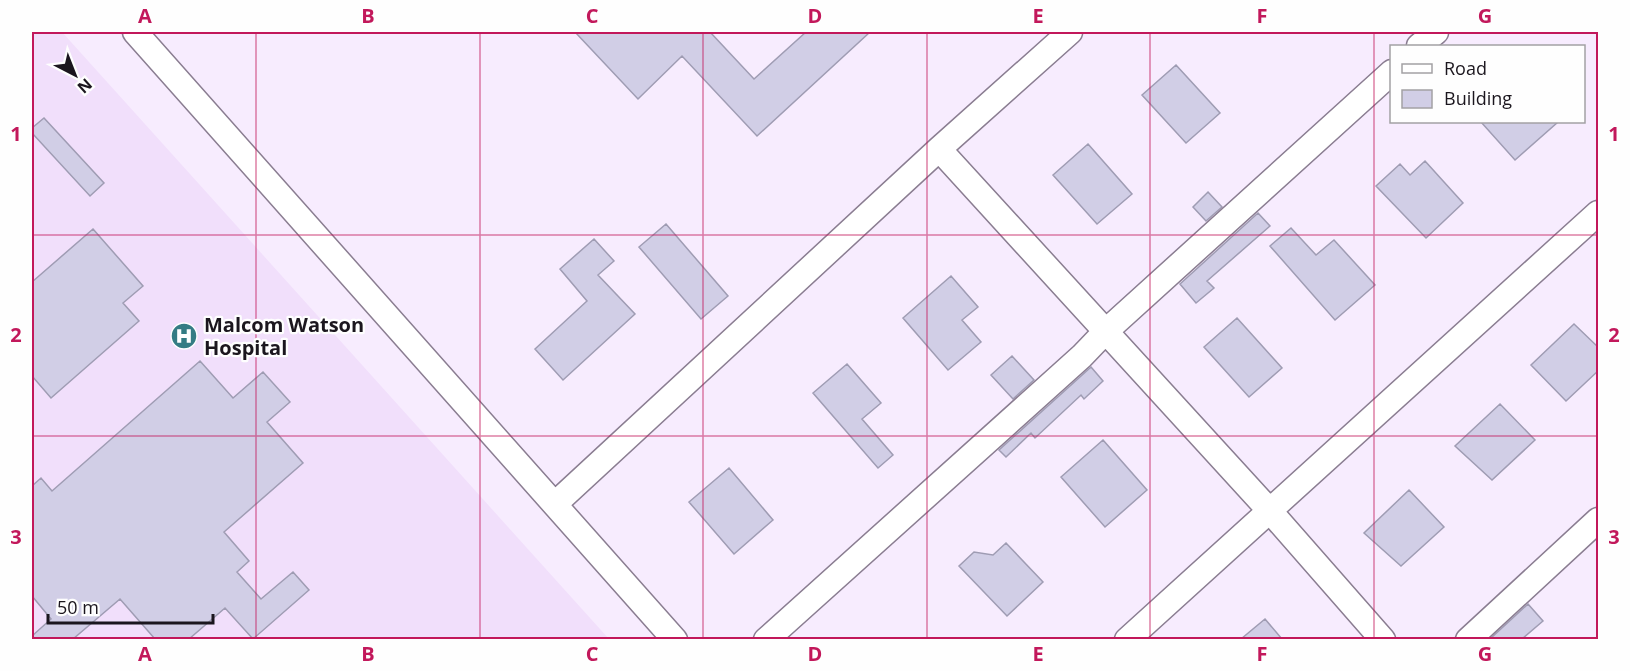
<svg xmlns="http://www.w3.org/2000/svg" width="1630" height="671" viewBox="0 0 1630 671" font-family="'Open Sans',sans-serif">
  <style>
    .built { fill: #f1dffb }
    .building { fill: #d1cee6; stroke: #9f9cb3; stroke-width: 1.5 }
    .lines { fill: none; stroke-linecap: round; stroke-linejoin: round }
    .street-casing { stroke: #8a7d91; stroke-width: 27 }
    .street { stroke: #fff; stroke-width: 24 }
    .grid { fill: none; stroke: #c2185b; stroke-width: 1.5; stroke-opacity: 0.55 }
    .labels { text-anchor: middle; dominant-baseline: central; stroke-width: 4.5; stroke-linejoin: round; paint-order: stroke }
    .poi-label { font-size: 20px; font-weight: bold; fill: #1b161e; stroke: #fefefe; text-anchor: start }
    .neatline { fill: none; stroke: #c2185b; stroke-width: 2 }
    .grid-label { font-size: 20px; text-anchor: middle; font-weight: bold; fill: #c2185b }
  </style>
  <rect width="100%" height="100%" fill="#f7ecfe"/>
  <path class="built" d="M32,32H62L609,639H32Z"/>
  <path class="building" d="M575,32H710L754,79L806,32H870L757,136L682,56L638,99Z
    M1176,65L1220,113L1186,143L1142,95Z
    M44,118L104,183L90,196L32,133V128Z
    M1481,122H1558L1515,160Z
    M1088,144L1132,194L1097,224L1053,175Z
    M1425,161L1463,203L1426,238L1376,186L1400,164L1410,175Z
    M1208,192L1222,207L1206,221L1193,207Z
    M1258,213L1270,226L1207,281L1214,288L1196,303L1180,284Z
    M666,224L728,296L701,319L639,247Z
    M1291,228L1316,255L1334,240L1375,285L1335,320L1270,246Z
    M93,229L143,286L123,303L139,321L51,398L32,376V282Z
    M594,239L614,261L598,275L635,314L563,380L535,349L587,301L560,269Z
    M951,276L978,307L962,320L981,342L948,370L903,318Z
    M1237,318L1282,368L1249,397L1204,347Z
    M1574,324L1599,348V370L1566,401L1531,365Z
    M1012,356L1034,380L1013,399L991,375Z
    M200,361L233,398L263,372L290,402L267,422L303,463L224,532L249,561L237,572L261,599L293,572L309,590L253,639L225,608L189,639H155L120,599L73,639H32V636L51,619L32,596V486L41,478L52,491Z
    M847,364L881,403L862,419L893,455L878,468L813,393Z
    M1091,367L1103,381L1084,399L1081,395L1035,438L1031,433L1006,457L999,450Z
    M1500,404L1535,440L1492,480L1455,446Z
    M1103,440L1147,490L1105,527L1061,477Z
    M729,468L773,520L734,554L689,502Z
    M1409,490L1444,527L1401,566L1364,533Z
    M1006,543L1043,582L1007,616L959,566L974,552L993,555Z
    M1528,604L1543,621L1522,639H1490Z
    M1265,619L1282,639H1241Z"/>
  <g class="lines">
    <defs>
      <path id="street" d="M135,32L675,640
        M1419,46L1436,32
        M939,149L1269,510L1383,640
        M555,504L939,149L1070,32
        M766,640L1082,356L1105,332L1392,72
        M1127,640L1598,213
        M1468,640L1598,520"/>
    </defs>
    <use href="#street" class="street-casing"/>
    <use href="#street" class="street"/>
  </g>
  <path class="grid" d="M256,32V640M480,32V640M703,32V640M927,32V640M1150,32V640M1374,32V640M32,235H1598M32,436H1598"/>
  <defs>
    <symbol id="hospital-disc" viewBox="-11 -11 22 22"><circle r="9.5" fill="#347c84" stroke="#fefefe"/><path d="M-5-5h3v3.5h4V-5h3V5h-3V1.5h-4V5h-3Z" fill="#fff"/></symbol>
  </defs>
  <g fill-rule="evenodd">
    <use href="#hospital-disc" x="169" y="321" width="30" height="30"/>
  </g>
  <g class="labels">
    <g class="poi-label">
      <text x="204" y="324">Malcom Watson<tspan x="204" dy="23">Hospital</tspan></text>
    </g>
  </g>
  <rect width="1630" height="671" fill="none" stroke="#fefefe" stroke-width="66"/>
  <rect x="1390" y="45" width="195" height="78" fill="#fefefe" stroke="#a3a1a4" stroke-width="1.5"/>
  <rect x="1402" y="64" width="30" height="9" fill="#ffffff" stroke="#a3a1a4" stroke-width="1.5"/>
  <text x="1444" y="75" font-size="18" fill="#1b161e">Road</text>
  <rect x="1402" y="90" width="30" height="18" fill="#d1cee6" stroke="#a3a1a4" stroke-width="1.5"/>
  <text x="1444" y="105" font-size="18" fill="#1b161e">Building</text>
  <g transform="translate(75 75) rotate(138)" stroke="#fefefe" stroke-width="4.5" paint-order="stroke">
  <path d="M0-4.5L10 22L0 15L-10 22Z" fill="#1b161e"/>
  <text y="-9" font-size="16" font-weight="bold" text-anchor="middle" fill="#1b161e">N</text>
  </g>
  <path d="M48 614v9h165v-9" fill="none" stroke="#1b161e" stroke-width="3"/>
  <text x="57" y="614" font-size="18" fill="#1b161e" stroke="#fefefe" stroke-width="4.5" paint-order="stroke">50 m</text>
  <rect x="33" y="33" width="1564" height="605" class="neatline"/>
  <g class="grid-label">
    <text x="145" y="23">A</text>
    <text x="368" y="23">B</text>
    <text x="592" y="23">C</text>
    <text x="815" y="23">D</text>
    <text x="1038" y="23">E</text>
    <text x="1262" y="23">F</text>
    <text x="1485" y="23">G</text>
    <text x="16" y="141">1</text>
    <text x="1614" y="141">1</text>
    <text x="16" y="342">2</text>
    <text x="1614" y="342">2</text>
    <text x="16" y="544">3</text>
    <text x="1614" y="544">3</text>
    <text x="145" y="661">A</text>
    <text x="368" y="661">B</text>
    <text x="592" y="661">C</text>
    <text x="815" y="661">D</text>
    <text x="1038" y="661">E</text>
    <text x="1262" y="661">F</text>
    <text x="1485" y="661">G</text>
  </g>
</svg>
